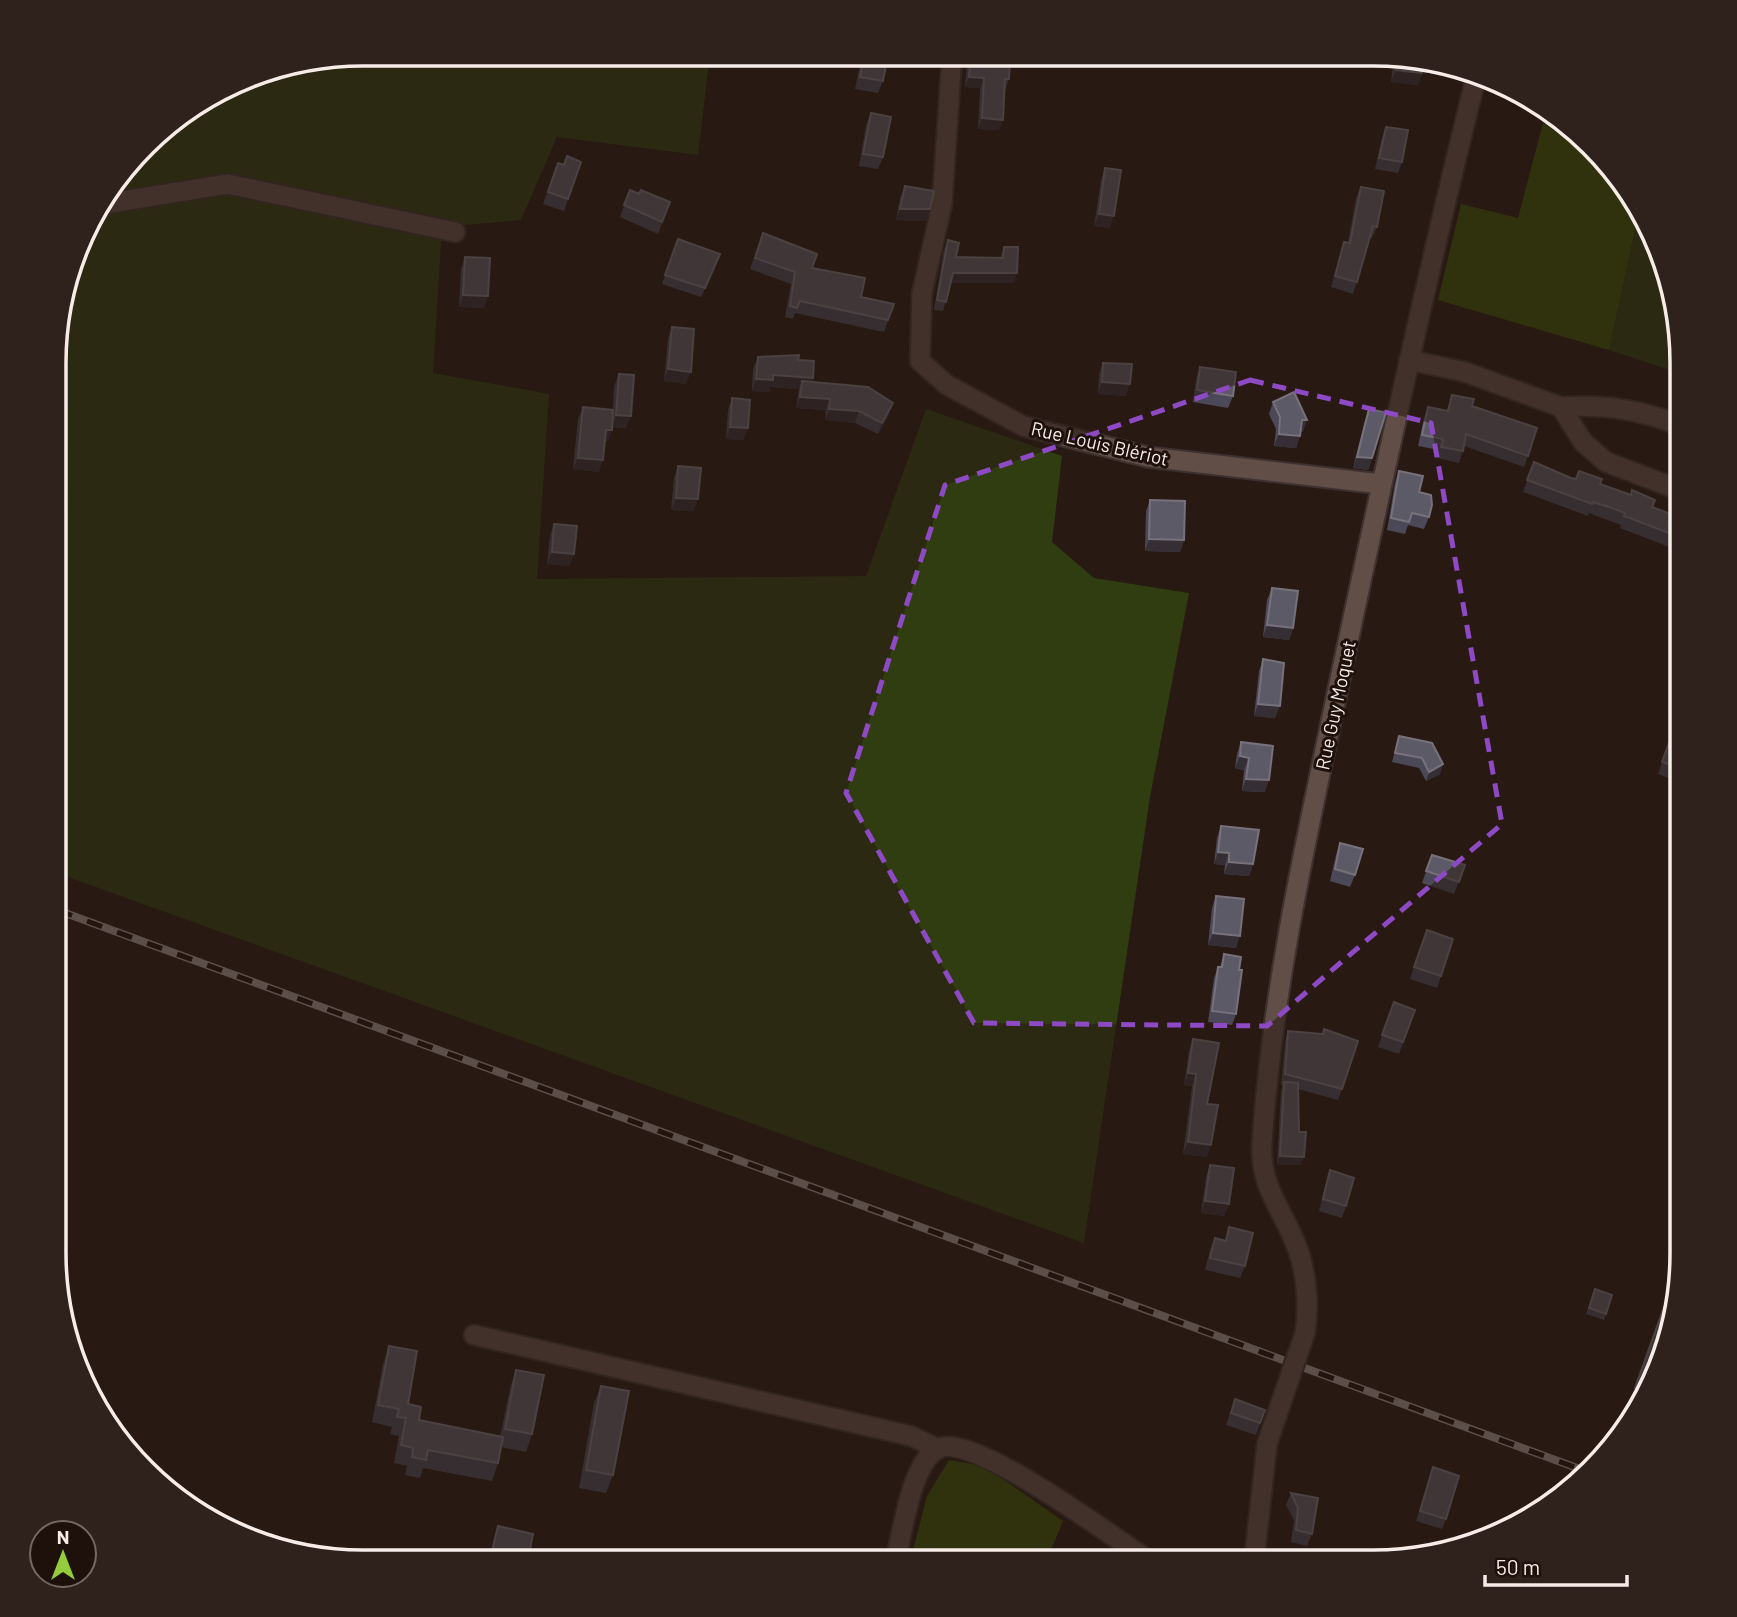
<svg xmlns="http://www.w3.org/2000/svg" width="1737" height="1617" viewBox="0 0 1737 1617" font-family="Barlow,sans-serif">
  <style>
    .green { fill: #303d11 }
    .forest { fill: #3b4e07 }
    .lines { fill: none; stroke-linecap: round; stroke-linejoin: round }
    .street-casing { stroke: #3e3230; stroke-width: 23 }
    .street { stroke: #604e47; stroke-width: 19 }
    .rail-casing { stroke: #9b8e89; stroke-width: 8 }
    .rail { stroke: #1e100a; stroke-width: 5; stroke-dasharray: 16; stroke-linecap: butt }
    .street-bridge-casing { stroke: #3e3230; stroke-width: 23; stroke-linecap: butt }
    .street-bridge { stroke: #604e47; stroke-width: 19 }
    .wall { fill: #4b4857 }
    .shaded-wall { fill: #352e35 }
    .building { fill: #5d5a67; stroke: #76717b; stroke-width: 2 }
    .marked { fill: none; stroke: #8e49c5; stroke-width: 5; stroke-dasharray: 14 9; stroke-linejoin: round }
    .labels { text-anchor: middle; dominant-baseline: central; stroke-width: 6; stroke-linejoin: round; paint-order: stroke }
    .street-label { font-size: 19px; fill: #f7ece8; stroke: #1e100a }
    .rim { fill: none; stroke: #f7ece8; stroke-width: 3.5 }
  </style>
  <rect width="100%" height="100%" fill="#281913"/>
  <path class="green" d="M363,54H710L698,155L557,137L521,220L442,227L433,373L549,394L537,579L866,576L926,409L1062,456L1052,542L1094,578L1189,593L1150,797L1084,1243L57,873L60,303L96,208L160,131L264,71Z
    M1639,212L1659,245L1682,343V374L1609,350Z"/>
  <path class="forest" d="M1543,123C1596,139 1611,168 1639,212L1609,350L1438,300L1461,204L1518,218Z
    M949,1460L984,1466L1063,1521L1046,1562H910L927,1496Z"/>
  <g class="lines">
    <defs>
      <path id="street" d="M952,55L942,204L922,293L920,361L947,385L1023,426L1148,457L1381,484
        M98,205L228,184L455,232
        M1409,360L1465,372L1561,407
        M1682,426C1641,410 1605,404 1561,407L1583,442L1606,462L1682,491
        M1305,1333C1309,1308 1307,1274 1298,1250C1284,1210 1259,1188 1262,1142C1273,982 1309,826 1342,670C1384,472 1427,274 1476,77
        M474,1335L911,1436L938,1449
        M895,1562C903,1532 910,1466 937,1449C970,1429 1118,1541 1151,1562
        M1254,1562L1267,1444L1283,1397"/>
    </defs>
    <use href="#street" class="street-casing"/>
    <use href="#street" class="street"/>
    <defs>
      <path id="rail" d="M57,910L1588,1472"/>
    </defs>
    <use href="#rail" class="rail-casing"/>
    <use href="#rail" class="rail"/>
    <defs>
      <path id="street-bridge" d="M1283,1397L1305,1333"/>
    </defs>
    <use href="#street-bridge" class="street-bridge-casing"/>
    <use href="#street-bridge" class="street-bridge"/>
  </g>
  <path class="wall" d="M862,55H888L883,81L878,93L855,89Z
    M970,55H1005L1009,79L1005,90L999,130L978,129L980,88L965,87L967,62Z
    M1394,55L1423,63L1422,73L1418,85L1391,82Z
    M871,113L883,157L878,169L859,166L866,125Z
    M1386,127L1402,162L1398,173L1375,169L1382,138Z
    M581,162L564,211L543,204L558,163L564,165Z
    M1105,168L1110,228L1094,226L1101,180Z
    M905,186L930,209L926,221L896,220L900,198Z
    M1361,187L1377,227L1372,238H1370L1353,294L1331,287L1344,242H1348L1356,198Z
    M630,190L639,194L670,202L658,234L620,217Z
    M763,233L812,268L861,297L894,304L884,332L795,313L793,319L785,317L791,284L750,269Z
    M678,239L717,263L701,297L662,284Z
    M948,240L956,257L1000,258L1004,247L1014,283H951L943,311L934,310L944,249Z
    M465,257L488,296L484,308L459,307L461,269Z
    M672,327L686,384L664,381L668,339Z
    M758,357L798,360L812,382L889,415L878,434L855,423L825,420L826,410L796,408L799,389L770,387L769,392L752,391L753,369Z
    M1103,363L1126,396L1098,394L1099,374Z
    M1200,367L1233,396L1228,408L1193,402L1196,379Z
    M619,374L626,428L612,427L608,441H605L599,472L573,469L578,419L583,407L613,410L614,386Z
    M1452,395L1472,406L1537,428L1524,467L1464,446L1459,463L1437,458L1439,450L1418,446L1424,418L1428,407L1447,411Z
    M732,398L748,428L743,440L726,439L728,410Z
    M1273,402L1303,432H1301L1296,448L1274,446L1276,429L1269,414Z
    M1369,409L1372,458L1368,470L1353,468L1365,420Z
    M1534,462L1571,478L1600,484L1653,507L1681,518L1682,516V552L1620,528L1621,525L1589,513L1588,516L1523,492Z
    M678,466L694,511L671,510L674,478Z
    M1399,471L1419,492L1429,517L1424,529L1408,525L1405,534L1387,530L1395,483Z
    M1150,500L1184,540L1180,552L1145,551L1146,511Z
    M554,524L574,554L569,566L547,564L550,536Z
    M1272,588L1293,628L1289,640L1263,637L1267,600Z
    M1263,659L1275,718L1254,716L1259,671Z
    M1682,667V711L1668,705Z
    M1399,736L1440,774L1426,781L1419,768L1392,762Z
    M1670,740L1682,744V783L1658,774Z
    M1241,742L1265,792L1242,791L1244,770L1235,768L1237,754Z
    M1221,826L1253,864L1249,876L1224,874L1225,865L1214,864L1217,838Z
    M1340,843L1355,875L1350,887L1330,881L1336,855Z
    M1432,855L1465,865L1454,894L1422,883Z
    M1216,896L1236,948L1208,945L1212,908Z
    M1427,930L1441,976L1437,988L1410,979Z
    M1224,954L1239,970L1236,1014L1232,1025L1208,1022L1214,978L1218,967H1220Z
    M1394,1002L1415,1010L1399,1054L1378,1047Z
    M1288,1031L1342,1089L1338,1100L1298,1089L1301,1165H1277L1281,1091L1283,1085H1281L1285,1042Z
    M1193,1039L1207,1157L1183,1154L1192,1086L1184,1085L1189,1051Z
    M1210,1165L1229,1204L1224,1216L1201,1213L1206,1177Z
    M1330,1170L1346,1206L1342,1218L1319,1211L1326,1182Z
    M1229,1227L1245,1266L1240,1278L1205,1270L1210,1250L1215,1238L1225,1240Z
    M1595,1289L1612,1295L1604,1320L1586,1314Z
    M1664,1307L1651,1390L1638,1408L1629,1404Z
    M389,1346L408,1404L419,1420L500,1437L510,1388L516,1370L532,1434L526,1452L501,1447L498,1463L492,1481L423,1468L420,1478L405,1475L407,1466L394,1463L399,1436L390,1434L392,1427L372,1422L383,1364Z
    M601,1386L613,1475L606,1493L579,1488L594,1403Z
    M1235,1399L1265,1410L1256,1435L1226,1425Z
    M1433,1467L1446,1519L1442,1529L1416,1521Z
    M1291,1493L1312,1534L1307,1546L1291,1542L1294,1520L1286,1505Z
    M498,1526L533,1534L527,1563H488L494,1538Z"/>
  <path class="shaded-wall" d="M744,55H772L769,61L743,58Z
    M1396,70L1422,73L1418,85L1391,82Z
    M969,77L984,78L980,88L965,87Z
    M982,118L1003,120L999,130L978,129Z
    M900,209H930L926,221L896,220Z
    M1099,214L1114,216L1110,228L1094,226Z
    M953,273H1017L1014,283H949Z
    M463,295L488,296L484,308L459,307Z
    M668,369L691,372L686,384L664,381Z
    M773,375L813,378L809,390L802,381L799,389L770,387L769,392L752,391L756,379Z
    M1102,382L1130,384L1126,396L1098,394Z
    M800,397L830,399L826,410L796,408Z
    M893,403L889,415L878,434L882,423Z
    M829,409L859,411L855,423L825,420Z
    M616,415L631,416L626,428L612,427Z
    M1302,420H1307L1303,432H1298Z
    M730,427L748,428L743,440L726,439Z
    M606,430H612L608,441H602Z
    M1279,434L1300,436L1296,448L1274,446Z
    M1357,457L1372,458L1368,470L1353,468Z
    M578,458L603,460L599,472L573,469Z
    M676,498L698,499L694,511L671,510Z
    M1149,539L1184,540L1180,552L1145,551Z
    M552,552L574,554L569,566L547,564Z
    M1267,625L1293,628L1289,640L1263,637Z
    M1258,704L1280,706L1275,718L1254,716Z
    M1240,756L1249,758L1244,770L1235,768Z
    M1443,764L1440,774L1426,781L1429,772Z
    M1246,779L1269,780L1265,792L1242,791Z
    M1218,852L1229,853L1225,865L1214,864Z
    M1229,862L1253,864L1249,876L1224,874Z
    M1213,933L1240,936L1236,948L1208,945Z
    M1188,1073L1196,1074L1192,1086L1184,1085Z
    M1188,1142L1211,1145L1207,1157L1183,1154Z
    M1280,1156L1304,1157L1301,1165H1277Z
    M1205,1201L1229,1204L1224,1216L1201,1213Z"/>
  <path class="building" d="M864,55H888L883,81L860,77Z
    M971,55H1005V58L1010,59L1009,79H1005L1003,120L982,118L984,78L969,77Z
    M1397,56L1423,63L1422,73L1396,70Z
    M871,113L891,117L883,157L863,154Z
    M1386,127L1408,130L1402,162L1379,158Z
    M567,156L581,162L568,199L548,192L558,163L564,165Z
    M1105,168L1121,170L1114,216L1099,214Z
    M905,186L934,191L930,209H900Z
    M1361,187L1384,191L1377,227L1373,226L1357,282L1335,276L1344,242L1350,243Z
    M630,190L639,194L641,190L670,202L662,222L624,205Z
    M763,233L817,254L812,268L865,278L861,297L894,304L888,320L800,301L797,308L790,306L795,272L755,258Z
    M678,239L720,254L705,288L665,275Z
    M948,240L959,243L956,257L1003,258L1004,247H1018L1017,273H953L946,302L937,300Z
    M465,257L490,258L488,296L463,295Z
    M672,327L694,329L691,372L668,369Z
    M799,355L798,360L814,361L813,378L773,375V380L756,379L758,357Z
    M1103,363L1132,364L1130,384L1102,382Z
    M1200,367L1236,372L1233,396L1197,390Z
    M619,374L634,375L631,416L616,415Z
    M802,381L868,387L893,403L882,423L859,411L829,409L830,399L800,397Z
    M1294,392L1307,420H1302L1300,436L1279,434L1280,417L1273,402Z
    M1452,395L1474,399L1472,406L1537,428L1528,456L1466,434L1463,451L1441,447L1443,439L1422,435L1428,407L1448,411Z
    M732,398L750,400L748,428L730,427Z
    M583,407L613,410L612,430H606L603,460L578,458Z
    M1369,409L1386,412L1372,458L1357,457Z
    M1534,462L1571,478L1576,479L1579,471L1602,479L1600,484L1631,495L1632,490L1655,500L1652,507L1681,518L1682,516V538L1624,516L1625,513L1609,507L1593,502L1592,504L1527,480Z
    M678,466L701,468L698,499L676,498Z
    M1399,471L1423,476L1419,492L1431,495L1432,505L1429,517L1412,513L1409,522L1391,518Z
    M1150,500L1185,501L1184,540L1149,539Z
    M554,524L577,526L574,554L552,552Z
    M1272,588L1298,591L1293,628L1267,625Z
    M1263,659L1284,663L1280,706L1258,704Z
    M1682,667V697L1672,693Z
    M1399,736L1432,743L1443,764L1429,772L1422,758L1395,753Z
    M1670,740L1682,744V769L1662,762Z
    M1241,742L1273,746L1269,780L1246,779L1249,758L1240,756Z
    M1221,826L1259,830L1253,864L1229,862V853L1218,852Z
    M1340,843L1363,849L1355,875L1335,869Z
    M1432,855L1465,865L1459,882L1426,871Z
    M1216,896L1244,899L1240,936L1213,933Z
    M1427,930L1453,939L1441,976L1414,967Z
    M1224,954L1241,957L1239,970H1242L1236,1014L1212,1011L1218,967H1222Z
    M1394,1002L1415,1010L1403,1042L1382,1035Z
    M1324,1029L1358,1041L1342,1089L1285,1074L1288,1031L1323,1034Z
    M1193,1039L1219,1043L1207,1104L1218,1105L1211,1145L1188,1142L1196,1074L1188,1073Z
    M1284,1082L1298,1083L1299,1132H1306L1304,1157L1280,1156Z
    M1210,1165L1234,1168L1229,1204L1205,1201Z
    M1330,1170L1354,1178L1346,1206L1323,1199Z
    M1229,1227L1253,1233L1245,1266L1210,1258L1215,1238L1226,1241Z
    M1595,1289L1612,1295L1606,1314L1589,1308Z
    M1664,1307L1670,1309L1651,1390L1649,1393L1635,1388Z
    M389,1346L417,1351L408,1404L421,1407L419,1420L503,1437L498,1463L428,1450L426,1460L412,1457L413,1448L401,1445L406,1418L397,1417L399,1409L378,1405Z
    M516,1370L544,1375L532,1434L505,1429Z
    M601,1386L629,1391L613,1475L586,1470Z
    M1235,1399L1265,1410L1260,1423L1231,1413Z
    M1433,1467L1459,1476L1446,1519L1420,1511Z
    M1291,1493L1318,1498L1312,1534L1296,1530L1298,1508Z
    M498,1526L533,1534L528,1560L492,1552Z"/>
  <path d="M0 0H1737V1617H0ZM1250,380L1431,423L1502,824L1267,1026L974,1023L846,793L945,485Z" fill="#281913" fill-opacity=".55" fill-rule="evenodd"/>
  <path class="marked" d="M1250,380L1431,423L1502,824L1267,1026L974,1023L846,793L945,485Z"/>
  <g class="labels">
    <g class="street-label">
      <text transform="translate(1100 443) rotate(13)">Rue Louis Blériot</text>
      <text transform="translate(1335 705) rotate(-78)">Rue Guy Moquet</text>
    </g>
  </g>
  <path d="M0 0H1737V1617H0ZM363 66H1373A297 297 0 0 1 1670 363V1253A297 297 0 0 1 1373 1550H363A297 297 0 0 1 66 1253V363A297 297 0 0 1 363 66Z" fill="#2f221c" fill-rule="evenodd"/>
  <path class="rim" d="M363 66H1373A297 297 0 0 1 1670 363V1253A297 297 0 0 1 1373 1550H363A297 297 0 0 1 66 1253V363A297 297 0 0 1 363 66Z"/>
  <g transform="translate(63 1554)"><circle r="33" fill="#1e100a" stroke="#756863" stroke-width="2"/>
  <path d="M0-5L12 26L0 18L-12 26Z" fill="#94cc3c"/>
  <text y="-10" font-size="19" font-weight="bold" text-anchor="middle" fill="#f7ece8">N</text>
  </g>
  <path d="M1485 1575v10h142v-10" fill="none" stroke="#f7ece8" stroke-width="3.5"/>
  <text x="1496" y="1575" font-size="21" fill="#f7ece8" stroke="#1e100a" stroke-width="5" paint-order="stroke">50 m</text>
</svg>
